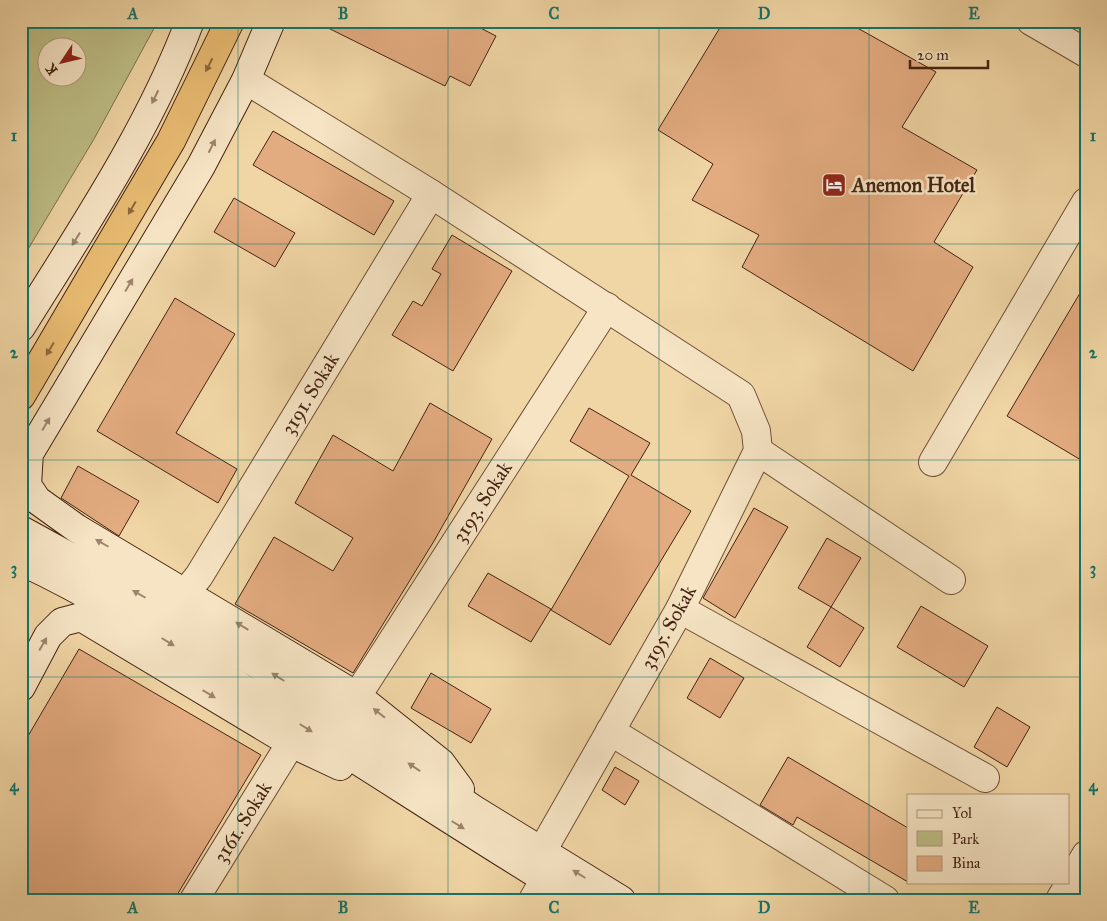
<svg xmlns="http://www.w3.org/2000/svg" width="1107" height="921" viewBox="0 0 1107 921" font-family="'IM FELL Great Primer',serif">
  <style>
    .green { fill: #bdbd84; stroke: #80704c; fill-rule: evenodd }
    .building { fill: #e3ab80; stroke: #442313 }
    .lines { fill: none; stroke-linecap: round; stroke-linejoin: round }
    .street-casing { stroke: #6f5038; stroke-width: 30 }
    .secondary-casing { stroke: #442313; stroke-width: 30 }
    .highway-casing { stroke: #442313; stroke-width: 30 }
    .street { stroke: #f6e4c4; stroke-width: 28 }
    .secondary { stroke: #f6e4c4; stroke-width: 28 }
    .highway { stroke: #e8bb72; stroke-width: 28 }
    .tram { stroke: #442313; stroke-width: 1 }
    .oneway { fill: #8e673e }
    .oneway2 { fill: #9d846c }
    .grid { fill: none; stroke: #0f766e; stroke-width: 1; stroke-opacity: 0.55 }
    .labels { text-anchor: middle; dominant-baseline: central; stroke-width: 5; stroke-linejoin: round; paint-order: stroke }
    .poi-label { font-size: 20px; font-weight: bold; fill: #442313; stroke: #f6e4c4; text-anchor: start }
    .street-label { font-size: 20px; fill: #442313; stroke: #f6e4c4 }
    .neatline { fill: none; stroke: #0f766e; stroke-width: 2 }
    .grid-label { font-size: 16px; text-anchor: middle; font-weight: bold; fill: #0f766e }
  </style>
  <rect width="100%" height="100%" fill="#f1d6a5"/>
  <filter id="stains"><feTurbulence type="fractalNoise" baseFrequency=".004" numOctaves="4"/><feColorMatrix values="0 0 0 0 .2 0 0 0 0 .09 0 0 0 0 .02 0 0 0 .5 -.17"/></filter>
  <radialGradient id="worn" r=".72"><stop offset=".6" stop-color="#630" stop-opacity="0"/><stop offset="1" stop-color="#630" stop-opacity=".3"/></radialGradient>
  <path class="green" d="M21,21H158L94,139L21,261ZM48,48H78V78H48Z"/>
  <path class="building" d="M314,21H467L496,36L470,86L450,76L445,86Z
    M724,21H845L936,72L902,127L977,170L934,242L973,267L913,371L742,267L759,235L692,200L713,164L658,130Z
    M273,131L394,201L374,235L253,165Z
    M234,198L295,233L275,267L214,232Z
    M452,235L512,271L453,371L392,335L413,301L422,306L441,274L432,269Z
    M1086,283V463L1007,416Z
    M175,298L235,334L176,433L237,469L218,503L97,431Z
    M430,403L492,439L434,541L353,673L235,604L274,537L333,571L353,538L295,503L333,435L393,471Z
    M589,408L650,443L631,475L691,511L610,645L551,610L629,476L570,441Z
    M78,466L139,501L119,536L61,498Z
    M754,508L788,527L735,618L703,598Z
    M827,538L861,558L831,607L798,588Z
    M488,573L551,609L531,642L468,606Z
    M921,606L988,646L964,687L897,647Z
    M831,607L864,628L840,667L807,647Z
    M79,649L261,755L174,900H21V748Z
    M710,658L744,678L720,718L687,698Z
    M431,673L491,709L471,743L411,708Z
    M997,707L1030,727L1007,767L974,747Z
    M788,757L908,828V882L797,817L793,825L760,805Z
    M615,767L639,781L625,805L602,790Z"/>
  <g class="lines">
    <defs>
      <g id="street">
        <path d="M1031,21L1086,53"/>
        <path d="M246,80L431,194L741,395L756,431L758,451L680,609L542,851"/>
        <path d="M758,451L951,580"/>
        <path d="M933,462L1086,202"/>
        <path id="s1" d="M186,592L199,576L431,194"/>
        <path d="M680,609L985,778"/>
        <path id="s2" d="M357,696L607,307"/>
        <path d="M610,731L885,900"/>
        <path id="s3" d="M194,900L291,743"/>
        <path d="M533,900L545,879"/>
        <path d="M1060,900L1086,855"/>
      </g>
      <path id="secondary" d="M21,327C82,229 149,130 190,21
        M29,452L27,485L37,500L76,528L357,696L441,763L460,789
        M21,467L201,166L246,80L271,21
        M21,530L161,607L257,664L347,721L473,809L621,900
        M21,561C96,596 165,640 234,683C350,754 463,829 579,900
        M21,687L48,636L62,622L81,617L291,743L340,766"/>
      <path id="highway" d="M21,396L171,141L230,21"/>
    </defs>
    <use href="#street" class="street-casing"/>
    <use href="#secondary" class="secondary-casing"/>
    <use href="#highway" class="highway-casing"/>
    <use href="#street" class="street"/>
    <use href="#secondary" class="secondary"/>
    <use href="#highway" class="highway"/>
    <path class="tram" d="M1076,900L1086,883"/>
  </g>
  <defs><path id="oneway-solid" d="M-6-.8H1V-3.2L6.5 0L1 3.2V.8H-6Z" transform="scale(1.25)"/></defs>
  <g class="oneway">
    <use href="#oneway-solid" transform="translate(209 65) rotate(117)"/>
    <use href="#oneway-solid" transform="translate(132 208) rotate(120)"/>
    <use href="#oneway-solid" transform="translate(50 349) rotate(121)"/>
  </g>
  <g class="oneway2">
    <use href="#oneway-solid" transform="translate(155 97) rotate(116)"/>
    <use href="#oneway-solid" transform="translate(212 146) rotate(-63)"/>
    <use href="#oneway-solid" transform="translate(76 239) rotate(122)"/>
    <use href="#oneway-solid" transform="translate(129 285) rotate(-59)"/>
    <use href="#oneway-solid" transform="translate(46 424) rotate(-59)"/>
    <use href="#oneway-solid" transform="translate(102 543) rotate(-150)"/>
    <use href="#oneway-solid" transform="translate(139 594) rotate(-150)"/>
    <use href="#oneway-solid" transform="translate(242 626) rotate(-149)"/>
    <use href="#oneway-solid" transform="translate(168 642) rotate(32)"/>
    <use href="#oneway-solid" transform="translate(43 644) rotate(-60)"/>
    <use href="#oneway-solid" transform="translate(278 677) rotate(-148)"/>
    <use href="#oneway-solid" transform="translate(209 694) rotate(31)"/>
    <use href="#oneway-solid" transform="translate(379 713) rotate(-142)"/>
    <use href="#oneway-solid" transform="translate(306 728) rotate(32)"/>
    <use href="#oneway-solid" transform="translate(414 767) rotate(-146)"/>
    <use href="#oneway-solid" transform="translate(458 825) rotate(32)"/>
    <use href="#oneway-solid" transform="translate(579 874) rotate(-148)"/>
  </g>
  <path class="grid" d="M238,21V900M448,21V900M659,21V900M869,21V900M21,244H1086M21,460H1086M21,677H1086"/>
  <defs>
    <symbol id="hotel-square" viewBox="-11 -11 22 22"><rect x="-9" y="-9" width="18" height="18" rx="4" fill="#8f2418" stroke="#f6e4c4"/><path d="M-6-4.5h1.5V1H6V5H4.5V3h-9V5H-6ZM-4 0a1.8 1.8 0 1 1 3.6 0ZM.5 0V-2.5h3Q6-2.5 6 0Z" fill="#fff"/></symbol>
  </defs>
  <g fill-rule="evenodd">
    <use href="#hotel-square" x="820" y="171" width="28" height="28"/>
  </g>
  <g class="labels">
    <g class="poi-label">
      <text x="852" y="185">Anemon Hotel</text>
    </g>
    <g class="street-label">
      <text stroke="none"><textPath href="#s1" startOffset="234">3191. Sokak</textPath></text>
      <text stroke="none"><textPath href="#s2" startOffset="231">3193. Sokak</textPath></text>
      <text transform="translate(668 627) rotate(-61)">3195. Sokak</text>
      <text stroke="none"><textPath href="#s3" startOffset="92">3161. Sokak</textPath></text>
    </g>
  </g>
  <rect width="1107" height="921" fill="none" stroke="#f1d6a5" stroke-width="55"/>
  <rect x="907" y="794" width="162" height="90" fill="#f6e4c4" stroke="#af977d"/>
  <rect x="917" y="810" width="25" height="8" fill="#f6e4c4" stroke="#af977d"/>
  <text x="952" y="818" font-size="15" fill="#442313">Yol</text>
  <rect x="917" y="831" width="25" height="15" fill="#bdbd84" stroke="#af977d"/>
  <text x="952" y="844" font-size="15" fill="#442313">Park</text>
  <rect x="917" y="856" width="25" height="15" fill="#e3ab80" stroke="#af977d"/>
  <text x="952" y="868" font-size="15" fill="#442313">Bina</text>
  <g transform="translate(62 62) rotate(235)"><circle r="24" fill="#f6e4c4" stroke="#af977d"/>
  <path d="M0-4L9 19L0 12L-9 19Z" fill="#8f2418"/>
  <text y="-8" font-size="14" font-weight="bold" text-anchor="middle" fill="#442313">K</text>
  </g>
  <path d="M910 60v8h78v-8" fill="none" stroke="#442313" stroke-width="2.5"/>
  <text x="917" y="60" font-size="15" fill="#442313" stroke="#f6e4c4" stroke-width="4" paint-order="stroke">20 m</text>
  <rect x="28" y="28" width="1052" height="866" class="neatline"/>
  <g class="grid-label">
    <text x="133" y="19">A</text>
    <text x="343" y="19">B</text>
    <text x="554" y="19">C</text>
    <text x="764" y="19">D</text>
    <text x="974" y="19">E</text>
    <text x="14" y="141">1</text>
    <text x="1093" y="141">1</text>
    <text x="14" y="358">2</text>
    <text x="1093" y="358">2</text>
    <text x="14" y="574">3</text>
    <text x="1093" y="574">3</text>
    <text x="14" y="791">4</text>
    <text x="1093" y="791">4</text>
    <text x="133" y="913">A</text>
    <text x="343" y="913">B</text>
    <text x="554" y="913">C</text>
    <text x="764" y="913">D</text>
    <text x="974" y="913">E</text>
  </g>
  <rect width="100%" height="100%" filter="url(#stains)"/>
  <rect width="100%" height="100%" fill="url(#worn)"/>
</svg>
